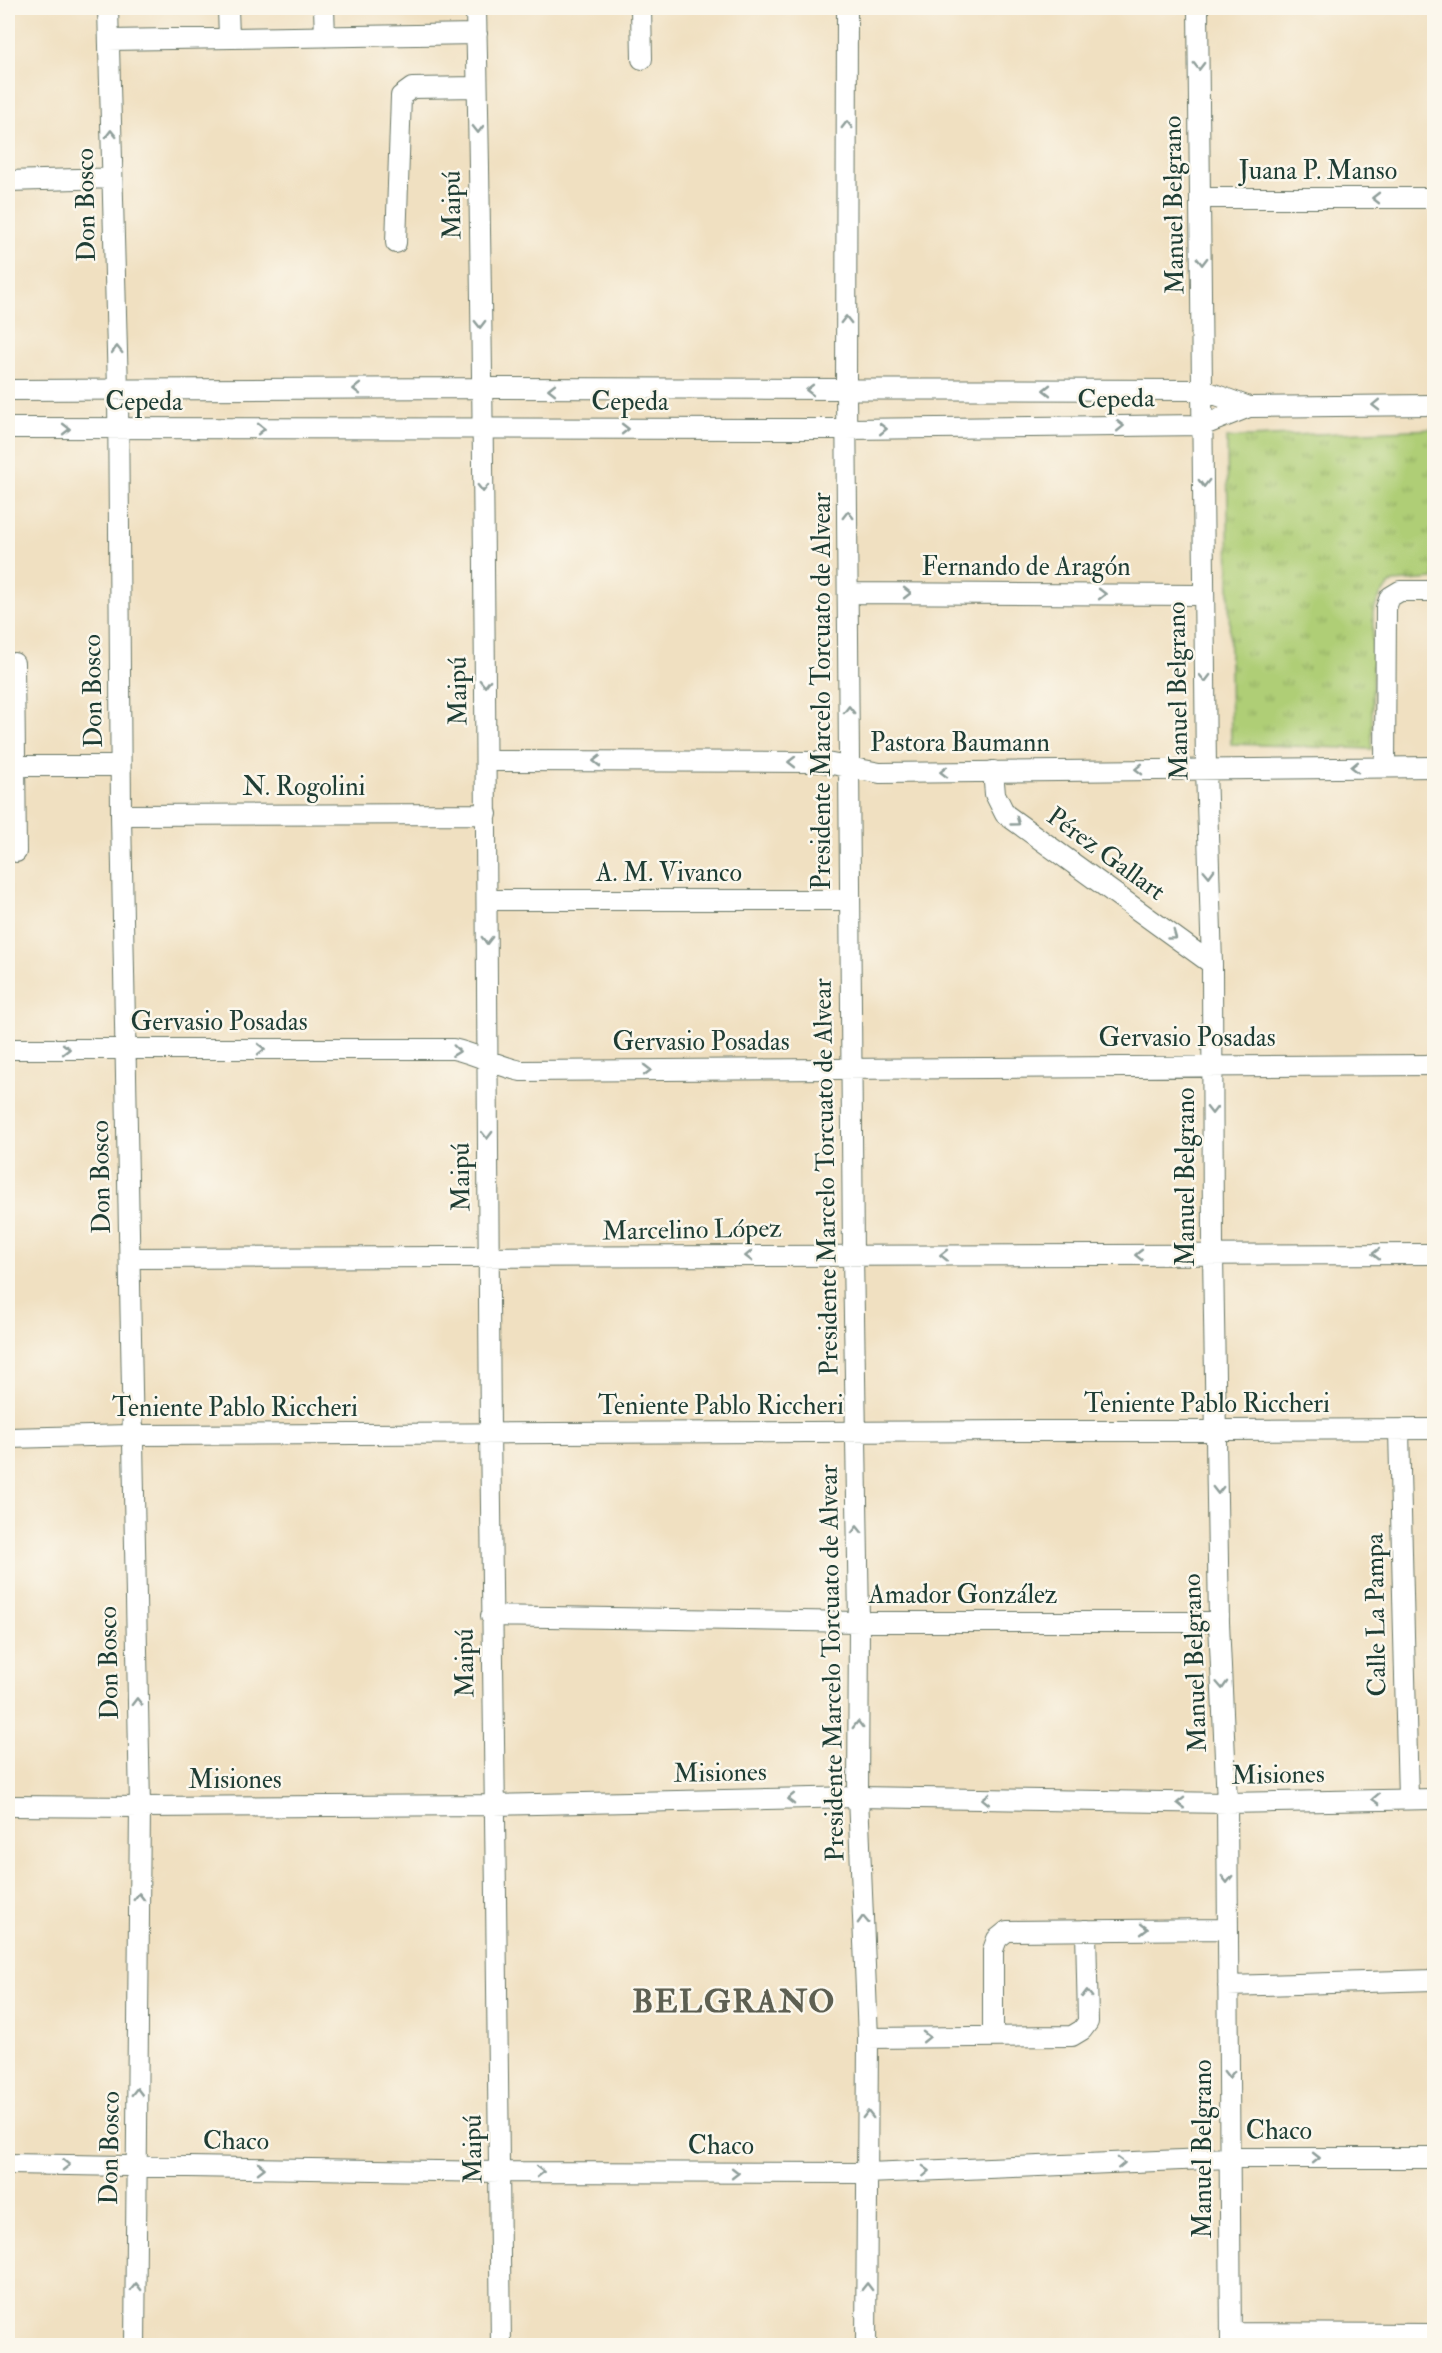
<svg xmlns="http://www.w3.org/2000/svg" width="1442" height="2353" viewBox="0 0 1442 2353" font-family="'IM FELL Double Pica',serif">
  <style>
    .park { fill: url(#park-tufts); stroke: #678655; stroke-width: 1.5 }
    .lines { fill: none; stroke-linecap: round; stroke-linejoin: round }
    .minor-casing { stroke: #687665; stroke-width: 22 }
    .minor { stroke: #fff; stroke-width: 20 }
    .oneway { stroke: #8f9e9a }
    .labels { text-anchor: middle; dominant-baseline: central; stroke-width: 5; stroke-linejoin: round; paint-order: stroke }
    .street-label { font-size: 26px; fill: #1f3d34; stroke: #fbf7ec }
    .district-label { font-size: 32px; font-weight: bold; letter-spacing: 1.5px; fill: #5e6052; stroke: #fbf7ec }
  </style>
  <defs>
    <pattern id="park-tufts" width="24" height="20" patternUnits="userSpaceOnUse" patternTransform="scale(1.5)"><rect width="24" height="20" fill="#afce76"/><path d="M3 7l-1-3M5 7V3M7 7l1-3M15 17l-1-3M17 17v-4M19 17l1-3" fill="none" stroke="#8ea862"/></pattern>
  </defs>
  <rect width="100%" height="100%" fill="#fbf7ec"/>
  <filter id="ink" filterUnits="userSpaceOnUse"><feTurbulence type="fractalNoise" baseFrequency=".0167" numOctaves="2"/><feDisplacementMap in="SourceGraphic" scale="12" xChannelSelector="R" yChannelSelector="G"/><feConvolveMatrix kernelMatrix="1 2 1 2 8 2 1 2 1" color-interpolation-filters="sRGB"/></filter>
  <filter id="wash" filterUnits="userSpaceOnUse"><feTurbulence type="fractalNoise" baseFrequency=".008" numOctaves="4" result="noise"/><feDisplacementMap in="SourceGraphic" scale="24" xChannelSelector="R" yChannelSelector="G"/><feGaussianBlur stdDeviation="1.35" result="paint"/><feColorMatrix in="noise" values="0 0 0 0 0 0 0 0 0 0 0 0 0 0 0 0 0 1.4 0 .05"/><feComposite in="paint" operator="in"/></filter>
  <g filter="url(#wash)">
    <rect width="100%" height="100%" fill="#f0e0c1"/>
    <path class="park" d="M1434,429V579L1393,582L1381,594L1373,612L1372,749L1231,744L1227,438Z"/>
  </g>
  <g filter="url(#ink)">
    <g class="lines">
      <defs>
        <path id="minor" d="M108,8L118,390L121,815L140,1807L135,2346
          M228,8L229,38
          M324,8L325,37
          M476,8C486,481 486,955 490,1429C492,1735 500,2040 501,2346
          M641,8L642,59
          M847,8L846,391L853,1255L859,1622L858,1797L868,2038L866,2346
          M1198,8L1206,769L1212,964L1213,1255L1219,1622L1227,1803L1231,2346
          M109,40L477,34
          M8,181L112,178
          M1201,198H1434
          M396,243L401,96L412,88L477,87
          M8,390L481,388L1203,390L1249,407
          M8,428L848,429L1204,425L1249,407L1434,405
          M849,593L1203,595
          M14,663L16,852
          M486,761L821,762L880,773L1434,767
          M15,766H120
          M1385,767L1386,608L1390,597L1400,591H1434
          M993,771L995,794L1005,814L1212,964
          M121,815L487,814
          M487,900H850
          M8,1049H453C477,1054 497,1066 521,1071L1434,1065
          M130,1258L1434,1254
          M1399,1430L1408,1799
          M8,1438L131,1435L1434,1429
          M491,1616L859,1622H1219
          M8,1806L140,1807L493,1805L858,1797L1227,1803L1434,1799
          M1228,1986L1434,1980
          M993,2036V1950L997,1939L1007,1931L1227,1929
          M868,2038L1072,2036L1082,2030L1088,2022L1086,1930
          M8,2164L500,2172L868,2173L1229,2158H1434
          M1231,2333L1434,2334"/>
      </defs>
      <use href="#minor" class="minor-casing"/>
      <use href="#minor" class="minor"/>
    </g>
    <defs><path id="oneway-chevron" d="M-2-3.5L2.5 0L-2 3.5" fill="none" stroke-width="1.6" stroke-linecap="round" stroke-linejoin="round" transform="scale(1.5)"/></defs>
    <g class="oneway">
      <use href="#oneway-chevron" transform="translate(1199 66) rotate(89)"/>
      <use href="#oneway-chevron" transform="translate(847 125) rotate(-90)"/>
      <use href="#oneway-chevron" transform="translate(478 129) rotate(89)"/>
      <use href="#oneway-chevron" transform="translate(111 134) rotate(-91)"/>
      <use href="#oneway-chevron" transform="translate(1376 198) rotate(-180)"/>
      <use href="#oneway-chevron" transform="translate(1202 261) rotate(89)"/>
      <use href="#oneway-chevron" transform="translate(846 320) rotate(-90)"/>
      <use href="#oneway-chevron" transform="translate(480 324) rotate(89)"/>
      <use href="#oneway-chevron" transform="translate(117 350) rotate(-91)"/>
      <use href="#oneway-chevron" transform="translate(357 389) rotate(180)"/>
      <use href="#oneway-chevron" transform="translate(552 389) rotate(-180)"/>
      <use href="#oneway-chevron" transform="translate(810 390) rotate(-180)"/>
      <use href="#oneway-chevron" transform="translate(1047 390) rotate(180)"/>
      <use href="#oneway-chevron" transform="translate(1376 405) rotate(179)"/>
      <use href="#oneway-chevron" transform="translate(1120 426) rotate(-1)"/>
      <use href="#oneway-chevron" transform="translate(66 429)"/>
      <use href="#oneway-chevron" transform="translate(261 429)"/>
      <use href="#oneway-chevron" transform="translate(625 429)"/>
      <use href="#oneway-chevron" transform="translate(883 429) rotate(-1)"/>
      <use href="#oneway-chevron" transform="translate(1204 483) rotate(90)"/>
      <use href="#oneway-chevron" transform="translate(483 488) rotate(89)"/>
      <use href="#oneway-chevron" transform="translate(848 515) rotate(-90)"/>
      <use href="#oneway-chevron" transform="translate(907 593)"/>
      <use href="#oneway-chevron" transform="translate(1102 594)"/>
      <use href="#oneway-chevron" transform="translate(1205 678) rotate(89)"/>
      <use href="#oneway-chevron" transform="translate(485 683) rotate(89)"/>
      <use href="#oneway-chevron" transform="translate(849 710) rotate(-90)"/>
      <use href="#oneway-chevron" transform="translate(597 761) rotate(-180)"/>
      <use href="#oneway-chevron" transform="translate(792 762) rotate(-180)"/>
      <use href="#oneway-chevron" transform="translate(1355 767) rotate(179)"/>
      <use href="#oneway-chevron" transform="translate(1139 769) rotate(179)"/>
      <use href="#oneway-chevron" transform="translate(944 772) rotate(179)"/>
      <use href="#oneway-chevron" transform="translate(1016 822) rotate(36)"/>
      <use href="#oneway-chevron" transform="translate(1209 873) rotate(88)"/>
      <use href="#oneway-chevron" transform="translate(1173 936) rotate(36)"/>
      <use href="#oneway-chevron" transform="translate(487 940) rotate(90)"/>
      <use href="#oneway-chevron" transform="translate(66 1049)"/>
      <use href="#oneway-chevron" transform="translate(261 1049)"/>
      <use href="#oneway-chevron" transform="translate(456 1051) rotate(7)"/>
      <use href="#oneway-chevron" transform="translate(647 1070)"/>
      <use href="#oneway-chevron" transform="translate(1212 1110) rotate(90)"/>
      <use href="#oneway-chevron" transform="translate(487 1135) rotate(89)"/>
      <use href="#oneway-chevron" transform="translate(1376 1254) rotate(180)"/>
      <use href="#oneway-chevron" transform="translate(944 1255) rotate(-180)"/>
      <use href="#oneway-chevron" transform="translate(1139 1255) rotate(-180)"/>
      <use href="#oneway-chevron" transform="translate(749 1256) rotate(179)"/>
      <use href="#oneway-chevron" transform="translate(1218 1490) rotate(90)"/>
      <use href="#oneway-chevron" transform="translate(857 1530) rotate(-91)"/>
      <use href="#oneway-chevron" transform="translate(1222 1685) rotate(87)"/>
      <use href="#oneway-chevron" transform="translate(137 1702) rotate(-91)"/>
      <use href="#oneway-chevron" transform="translate(858 1725) rotate(-90)"/>
      <use href="#oneway-chevron" transform="translate(791 1799) rotate(179)"/>
      <use href="#oneway-chevron" transform="translate(986 1799) rotate(-179)"/>
      <use href="#oneway-chevron" transform="translate(1376 1799) rotate(178)"/>
      <use href="#oneway-chevron" transform="translate(1181 1803) rotate(-179)"/>
      <use href="#oneway-chevron" transform="translate(1227 1879) rotate(90)"/>
      <use href="#oneway-chevron" transform="translate(139 1897) rotate(-89)"/>
      <use href="#oneway-chevron" transform="translate(863 1920) rotate(-92)"/>
      <use href="#oneway-chevron" transform="translate(1144 1929)"/>
      <use href="#oneway-chevron" transform="translate(1087 1994) rotate(-91)"/>
      <use href="#oneway-chevron" transform="translate(926 2037) rotate(-1)"/>
      <use href="#oneway-chevron" transform="translate(1229 2074) rotate(90)"/>
      <use href="#oneway-chevron" transform="translate(137 2092) rotate(-89)"/>
      <use href="#oneway-chevron" transform="translate(868 2115) rotate(-90)"/>
      <use href="#oneway-chevron" transform="translate(1316 2158)"/>
      <use href="#oneway-chevron" transform="translate(1121 2163) rotate(-2)"/>
      <use href="#oneway-chevron" transform="translate(66 2165) rotate(1)"/>
      <use href="#oneway-chevron" transform="translate(261 2168) rotate(1)"/>
      <use href="#oneway-chevron" transform="translate(926 2171) rotate(-2)"/>
      <use href="#oneway-chevron" transform="translate(540 2172)"/>
      <use href="#oneway-chevron" transform="translate(735 2173)"/>
      <use href="#oneway-chevron" transform="translate(136 2287) rotate(-89)"/>
      <use href="#oneway-chevron" transform="translate(867 2287) rotate(-89)"/>
    </g>
  </g>
  <g class="labels">
    <g class="street-label">
      <text x="1318" y="171">Juana P. Manso</text>
      <text transform="translate(86 205) rotate(-91)">Don Bosco</text>
      <text transform="translate(452 205) rotate(-91)">Maipú</text>
      <text transform="translate(1174 205) rotate(-91)">Manuel Belgrano</text>
      <text transform="translate(1116 399) rotate(-1)">Cepeda</text>
      <text x="144" y="402">Cepeda</text>
      <text x="630" y="402">Cepeda</text>
      <text x="1026" y="567">Fernando de Aragón</text>
      <text transform="translate(93 691) rotate(-91)">Don Bosco</text>
      <text transform="translate(458 691) rotate(-91)">Maipú</text>
      <text transform="translate(822 691) rotate(-90)">Presidente Marcelo Torcuato de Alvear</text>
      <text transform="translate(1178 691) rotate(-91)">Manuel Belgrano</text>
      <text x="960" y="743">Pastora Baumann</text>
      <text x="304" y="787">N. Rogolini</text>
      <text transform="translate(1106 854) rotate(36)">Pérez Gallart</text>
      <text x="669" y="873">A. M. Vivanco</text>
      <text x="219" y="1022">Gervasio Posadas</text>
      <text x="1187" y="1038">Gervasio Posadas</text>
      <text x="701" y="1042">Gervasio Posadas</text>
      <text transform="translate(101 1177) rotate(-91)">Don Bosco</text>
      <text transform="translate(461 1177) rotate(-91)">Maipú</text>
      <text transform="translate(826 1177) rotate(-91)">Presidente Marcelo Torcuato de Alvear</text>
      <text transform="translate(1186 1177) rotate(-90)">Manuel Belgrano</text>
      <text transform="translate(692 1230) rotate(-1)">Marcelino López</text>
      <text x="1207" y="1404">Teniente Pablo Riccheri</text>
      <text x="721" y="1406">Teniente Pablo Riccheri</text>
      <text x="235" y="1408">Teniente Pablo Riccheri</text>
      <text x="963" y="1595">Amador González</text>
      <text transform="translate(1376 1615) rotate(-91)">Calle La Pampa</text>
      <text transform="translate(109 1663) rotate(-91)">Don Bosco</text>
      <text transform="translate(465 1663) rotate(-91)">Maipú</text>
      <text transform="translate(832 1663) rotate(-91)">Presidente Marcelo Torcuato de Alvear</text>
      <text transform="translate(1195 1663) rotate(-92)">Manuel Belgrano</text>
      <text transform="translate(720 1773) rotate(-1)">Misiones</text>
      <text transform="translate(1278 1775) rotate(-1)">Misiones</text>
      <text x="235" y="1780">Misiones</text>
      <text x="1279" y="2131">Chaco</text>
      <text transform="translate(236 2141) rotate(1)">Chaco</text>
      <text x="721" y="2146">Chaco</text>
      <text transform="translate(110 2148) rotate(-89)">Don Bosco</text>
      <text transform="translate(473 2149) rotate(-91)">Maipú</text>
      <text transform="translate(1203 2149) rotate(-90)">Manuel Belgrano</text>
    </g>
    <g class="district-label">
      <text x="734" y="2002">BELGRANO</text>
    </g>
  </g>
  <rect width="1442" height="2353" fill="none" stroke="#fbf7ec" stroke-width="30"/>
</svg>
